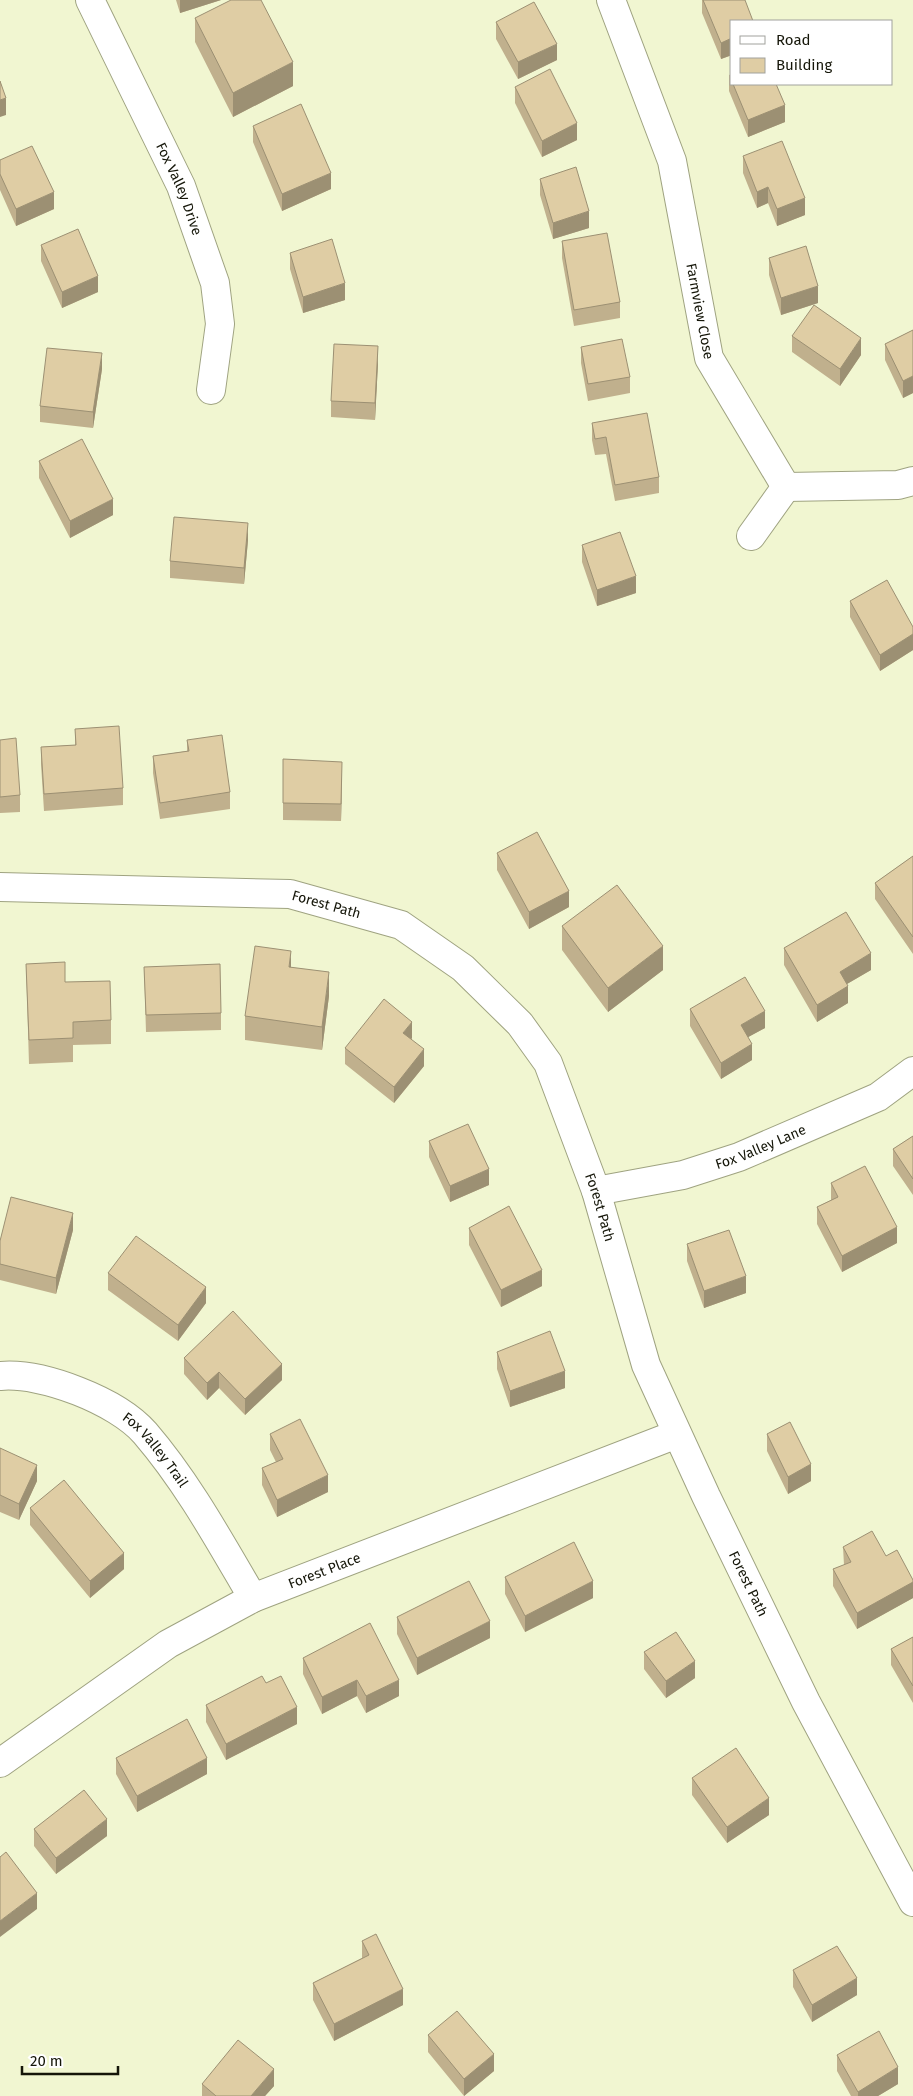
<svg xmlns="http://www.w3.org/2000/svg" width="913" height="2096" viewBox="0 0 913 2096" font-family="'Fira Sans',sans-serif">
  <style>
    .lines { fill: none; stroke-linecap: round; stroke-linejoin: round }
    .minor-casing { stroke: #9fa381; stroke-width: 30 }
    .minor { stroke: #fff; stroke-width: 28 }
    .wall { fill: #c0b08d }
    .shaded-wall { fill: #9c9073 }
    .building { fill: #dfcda4; stroke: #9c9073 }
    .labels { text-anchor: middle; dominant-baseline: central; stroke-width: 4; stroke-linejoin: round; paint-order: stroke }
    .street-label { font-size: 14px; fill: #151609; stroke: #fff }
  </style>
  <rect width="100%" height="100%" fill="#f1f6d1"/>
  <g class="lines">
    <defs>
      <g id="minor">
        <path id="s1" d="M90,0L181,186L215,283L220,324L211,390"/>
        <path id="s2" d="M611,0L672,161L709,358L786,487"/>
        <path d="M786,487L898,485L913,481"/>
        <path d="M751,536L786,487"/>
        <path id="s3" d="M0,887L290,894L401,925L463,968L520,1024L548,1063L596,1191L646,1365L706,1496L806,1702L913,1902"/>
        <path id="s4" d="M596,1191L683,1175L739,1157L878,1097L913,1071"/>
        <path id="s5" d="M0,1376C42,1372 117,1401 145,1433C188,1483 220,1542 253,1598"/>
        <path id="s6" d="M0,1763L168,1644L253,1598L677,1434"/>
      </g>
    </defs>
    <use href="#minor" class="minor-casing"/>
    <use href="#minor" class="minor"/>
  </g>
  <path class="wall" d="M176,0H221L180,13Z
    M702,0H745L732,21V55L721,59L702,13Z
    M195,18L293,86L233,117L195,42Z
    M496,22L557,60L518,79L496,39Z
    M732,74V84H776L785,122L748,137L729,91V75Z
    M515,87L577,140L542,157L515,103Z
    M253,126L331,189L282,211L253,142Z
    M743,156L805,215L777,226L768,203L757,208L743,173Z
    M0,160L54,209L16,226L0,190Z
    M540,179L589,228L553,239L540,195Z
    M562,241L620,302V318L574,326L562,258Z
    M41,245L98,292L62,308L41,261Z
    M290,253L345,300L303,313L290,269Z
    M769,258L818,303L781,315L769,275Z
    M913,330V393L903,398L885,360V344Z
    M792,336L861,355L840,386L792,352Z
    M581,347L630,377V393L588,401L581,363Z
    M378,363L375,420L331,417V401Z
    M102,369L93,428L40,422V406Z
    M592,423L659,477V493L615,501L606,454L595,455L592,440Z
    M39,461L113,515L70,538L39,478Z
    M248,540L244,584L170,578V561Z
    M582,545L636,593L597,606L582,562Z
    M850,601L913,627V650L880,671L850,617Z
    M75,729L123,788V805L44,811L41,764V747L75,745Z
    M0,740L20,795V812L0,813Z
    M187,740L230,792V809L160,819L153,773V756L187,751Z
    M283,759L342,779L341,821L283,820Z
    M497,853L569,907L529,929L497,870Z
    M913,856V954L875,899V883Z
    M562,926L663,970L608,1012L562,950Z
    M784,948L871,970L847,984L848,1003L817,1022L784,965Z
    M26,964L65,982L111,1020V1044L73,1045V1062L29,1064Z
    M144,967L221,1013V1030L146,1032Z
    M291,967L329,996L322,1050L245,1040V1016Z
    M690,1009L765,1028L748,1037L752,1060L721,1079L690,1026Z
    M412,1038L411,1040L424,1066L394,1103L345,1064V1048Z
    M913,1136V1195L893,1166V1149Z
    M429,1141L489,1185L450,1202L429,1157Z
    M831,1183L897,1243L842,1272L817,1224V1207L831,1200Z
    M469,1228L542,1286L501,1307L469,1245Z
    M73,1230L56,1294L0,1280V1241Z
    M687,1244L746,1293L704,1308L687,1261Z
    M108,1273L206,1303L178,1341L108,1290Z
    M497,1352L565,1388L510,1407L497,1369Z
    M184,1358L282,1380L245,1415L219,1388L207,1400L184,1374Z
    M270,1434L328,1492L277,1517L262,1485V1468L276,1462L270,1450Z
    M767,1434L811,1481L788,1494L767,1451Z
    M0,1448L37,1481L19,1520L0,1512Z
    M30,1508L124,1569L90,1598L30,1525Z
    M843,1547L886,1556L913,1580V1598L857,1629L833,1586V1569L844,1565Z
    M505,1577L593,1598L525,1632L505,1594Z
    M397,1617L490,1638L417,1675L397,1634Z
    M913,1637V1703L891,1665V1649Z
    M644,1652L695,1678L666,1698L644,1669Z
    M303,1658L399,1696L366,1713L357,1696L322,1714L303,1674Z
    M206,1705L297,1724L226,1760L206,1722Z
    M116,1758L207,1774L137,1812L116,1774Z
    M692,1778L769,1815L727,1843L692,1795Z
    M34,1829L107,1836L56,1874L34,1846Z
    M362,1941L403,2005L334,2041L313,2000V1983L362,1958Z
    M793,1970L857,1995L812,2022L793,1987Z
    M428,2035L494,2071L464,2096L428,2052Z
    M837,2055L898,2084L878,2096H851L837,2071Z
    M202,2084L274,2086L265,2096H202Z"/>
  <path class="shaded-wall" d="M180,0H221L180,13Z
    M732,38V55L721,59V43Z
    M557,44V60L518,79V62Z
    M293,62V86L233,117V93Z
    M6,98V115L0,117V100Z
    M785,105V122L748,137V120Z
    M577,123V140L542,157V141Z
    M331,173V189L282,211V194Z
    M768,187V203L757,208V192Z
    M54,192V209L16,226V209Z
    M805,198V215L777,226V209Z
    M589,211V228L553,239V223Z
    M98,276V292L62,308V292Z
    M345,283V300L303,313V297Z
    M818,286V303L781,315V298Z
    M861,338V355L840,386V369Z
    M378,346V363L375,420V403Z
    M102,353V369L93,428V412Z
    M913,376V393L903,398V381Z
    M113,499V515L70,538V521Z
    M248,523V540L244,584V568Z
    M636,576V593L597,606V590Z
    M913,634V650L880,671V655Z
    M342,762V779L341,821V804Z
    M569,891V907L529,929V912Z
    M663,946V970L608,1012V988Z
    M291,951V974L289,967Z
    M871,953V970L840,988V972Z
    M329,972V996L322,1050V1027Z
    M848,986V1003L817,1022V1005Z
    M765,1011V1028L741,1041V1025Z
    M412,1022V1038L403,1050V1033Z
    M752,1044V1060L721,1079V1063Z
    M424,1049V1066L394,1103V1087Z
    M489,1169V1185L450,1202V1186Z
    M73,1213V1230L56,1294V1278Z
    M897,1227V1243L842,1272V1256Z
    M542,1270V1286L501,1307V1290Z
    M746,1276V1293L704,1308V1291Z
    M206,1287V1303L178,1341V1325Z
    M282,1364V1380L245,1415V1399Z
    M565,1371V1388L510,1407V1391Z
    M219,1372V1388L207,1400V1383Z
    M811,1464V1481L788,1494V1477Z
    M37,1465V1481L19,1520V1504Z
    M328,1475V1492L277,1517V1500Z
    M124,1553V1569L90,1598V1581Z
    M593,1581V1598L525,1632V1616Z
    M913,1582V1598L857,1629V1613Z
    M490,1621V1638L417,1675V1658Z
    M695,1661V1678L666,1698V1681Z
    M357,1680V1696L322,1714V1697Z
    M399,1680V1696L366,1713V1696Z
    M297,1707V1724L226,1760V1744Z
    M207,1758V1774L137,1812V1796Z
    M769,1798V1815L727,1843V1827Z
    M107,1819V1836L56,1874V1858Z
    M37,1893V1909L0,1937V1921Z
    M857,1978V1995L812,2022V2005Z
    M403,1989V2005L334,2041V2024Z
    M494,2054V2071L464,2096V2079Z
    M898,2067V2084L878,2096H858V2092Z
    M274,2069V2086L265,2096H251Z"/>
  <path class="building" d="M231,0H261L293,62L233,93L195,18Z
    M703,0H745L753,21H732V38L721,43Z
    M534,2L557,44L518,62L496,22Z
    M550,69L577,123L542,141L515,87Z
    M0,81L6,98L0,100Z
    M733,84H776L785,105L748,120Z
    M301,104L331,173L282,194L253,126Z
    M782,141L805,198L777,209L768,187L757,192L743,156Z
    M32,146L54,192L16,209L0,174V160Z
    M576,167L589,211L553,223L540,179Z
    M78,229L98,276L62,292L41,245Z
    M607,233L620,302L574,310L562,241Z
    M332,239L345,283L303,297L290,253Z
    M806,246L818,286L781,298L769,258Z
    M814,305L861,338L840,369L792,336Z
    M913,330V376L903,381L885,344Z
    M622,339L630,377L588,384L581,347Z
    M334,344L378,346L375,403L331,401Z
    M47,348L102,353L93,412L40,406Z
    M647,413L659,477L615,485L606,437L595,439L592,423Z
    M82,439L113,499L70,521L39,461Z
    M174,517L248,523L244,568L170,561Z
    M620,532L636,576L597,590L582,545Z
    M887,580L913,627V634L880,655L850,601Z
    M119,726L123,788L44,794L41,747L76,745L75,729Z
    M222,735L230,792L160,803L153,756L189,751L187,740Z
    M16,738L20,795L0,797V740Z
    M283,759L342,762L341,804L283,803Z
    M537,832L569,891L529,912L497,853Z
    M913,856V937L875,883Z
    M617,885L663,946L608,988L562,926Z
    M846,912L871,953L840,972L848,986L817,1005L784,948Z
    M255,946L291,951L289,967L329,972L322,1027L245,1016Z
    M65,962V982L110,981L111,1020L73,1022V1038L29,1040L26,964Z
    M220,964L221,1013L146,1015L144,967Z
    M745,977L765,1011L741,1025L752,1044L721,1063L690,1009Z
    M384,999L412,1022L403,1033L424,1049L394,1087L345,1048Z
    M468,1124L489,1169L450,1186L429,1141Z
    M913,1136V1179L893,1149Z
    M865,1166L897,1227L842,1256L817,1207L838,1197L831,1183Z
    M11,1197L73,1213L56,1278L0,1264V1241Z
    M509,1206L542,1270L501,1290L469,1228Z
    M729,1230L746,1276L704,1291L687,1244Z
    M136,1236L206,1287L178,1325L108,1273Z
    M233,1311L282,1364L245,1399L219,1372L207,1383L184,1358Z
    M550,1331L565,1371L510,1391L497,1352Z
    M300,1419L328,1475L277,1500L262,1468L283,1459L270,1434Z
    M790,1422L811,1464L788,1477L767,1434Z
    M0,1448L37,1465L19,1504L0,1495Z
    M64,1480L124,1553L90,1581L30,1508Z
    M872,1531L886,1556L897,1550L913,1580V1582L857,1613L833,1569L851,1562L843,1547Z
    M574,1542L593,1581L525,1616L505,1577Z
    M469,1581L490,1621L417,1658L397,1617Z
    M370,1623L399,1680L366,1696L357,1680L322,1697L303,1658Z
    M676,1632L695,1661L666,1681L644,1652Z
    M913,1637V1686L891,1649Z
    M262,1676L266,1683L281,1676L297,1707L226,1744L206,1705Z
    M187,1719L207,1758L137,1796L116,1758Z
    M736,1748L769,1798L727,1827L692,1778Z
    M84,1790L107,1819L56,1858L34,1829Z
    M6,1852L37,1893L0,1921V1857Z
    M376,1934L403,1989L334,2024L313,1983L369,1955L362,1941Z
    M837,1946L857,1978L812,2005L793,1970Z
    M457,2011L494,2054L464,2079L428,2035Z
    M879,2031L898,2067L858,2092L837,2055Z
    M238,2040L274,2069L251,2096H216L202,2084Z"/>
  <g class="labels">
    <g class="street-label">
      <text stroke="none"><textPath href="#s1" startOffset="209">Fox Valley Drive</textPath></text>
      <text stroke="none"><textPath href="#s2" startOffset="325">Farmview Close</textPath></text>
      <text stroke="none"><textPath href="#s3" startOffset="328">Forest Path</textPath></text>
      <text stroke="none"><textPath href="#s4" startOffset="171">Fox Valley Lane</textPath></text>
      <text stroke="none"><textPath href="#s3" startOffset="762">Forest Path</textPath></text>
      <text stroke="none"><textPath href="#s5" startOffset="179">Fox Valley Trail</textPath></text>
      <text stroke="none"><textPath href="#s6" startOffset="379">Forest Place</textPath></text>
      <text stroke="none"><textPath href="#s3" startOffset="1168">Forest Path</textPath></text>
    </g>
  </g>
  <rect x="730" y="20" width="162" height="65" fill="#ffffff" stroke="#a1a29d"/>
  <rect x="740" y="36" width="25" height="8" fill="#ffffff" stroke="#a1a29d"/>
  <text x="776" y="45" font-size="15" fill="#151609">Road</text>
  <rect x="740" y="58" width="25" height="15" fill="#dfcda4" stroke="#a1a29d"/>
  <text x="776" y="70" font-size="15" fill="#151609">Building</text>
  <path d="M22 2066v8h96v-8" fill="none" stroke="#151609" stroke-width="2.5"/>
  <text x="30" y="2066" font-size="15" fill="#151609" stroke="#ffffff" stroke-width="4" paint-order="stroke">20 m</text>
</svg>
